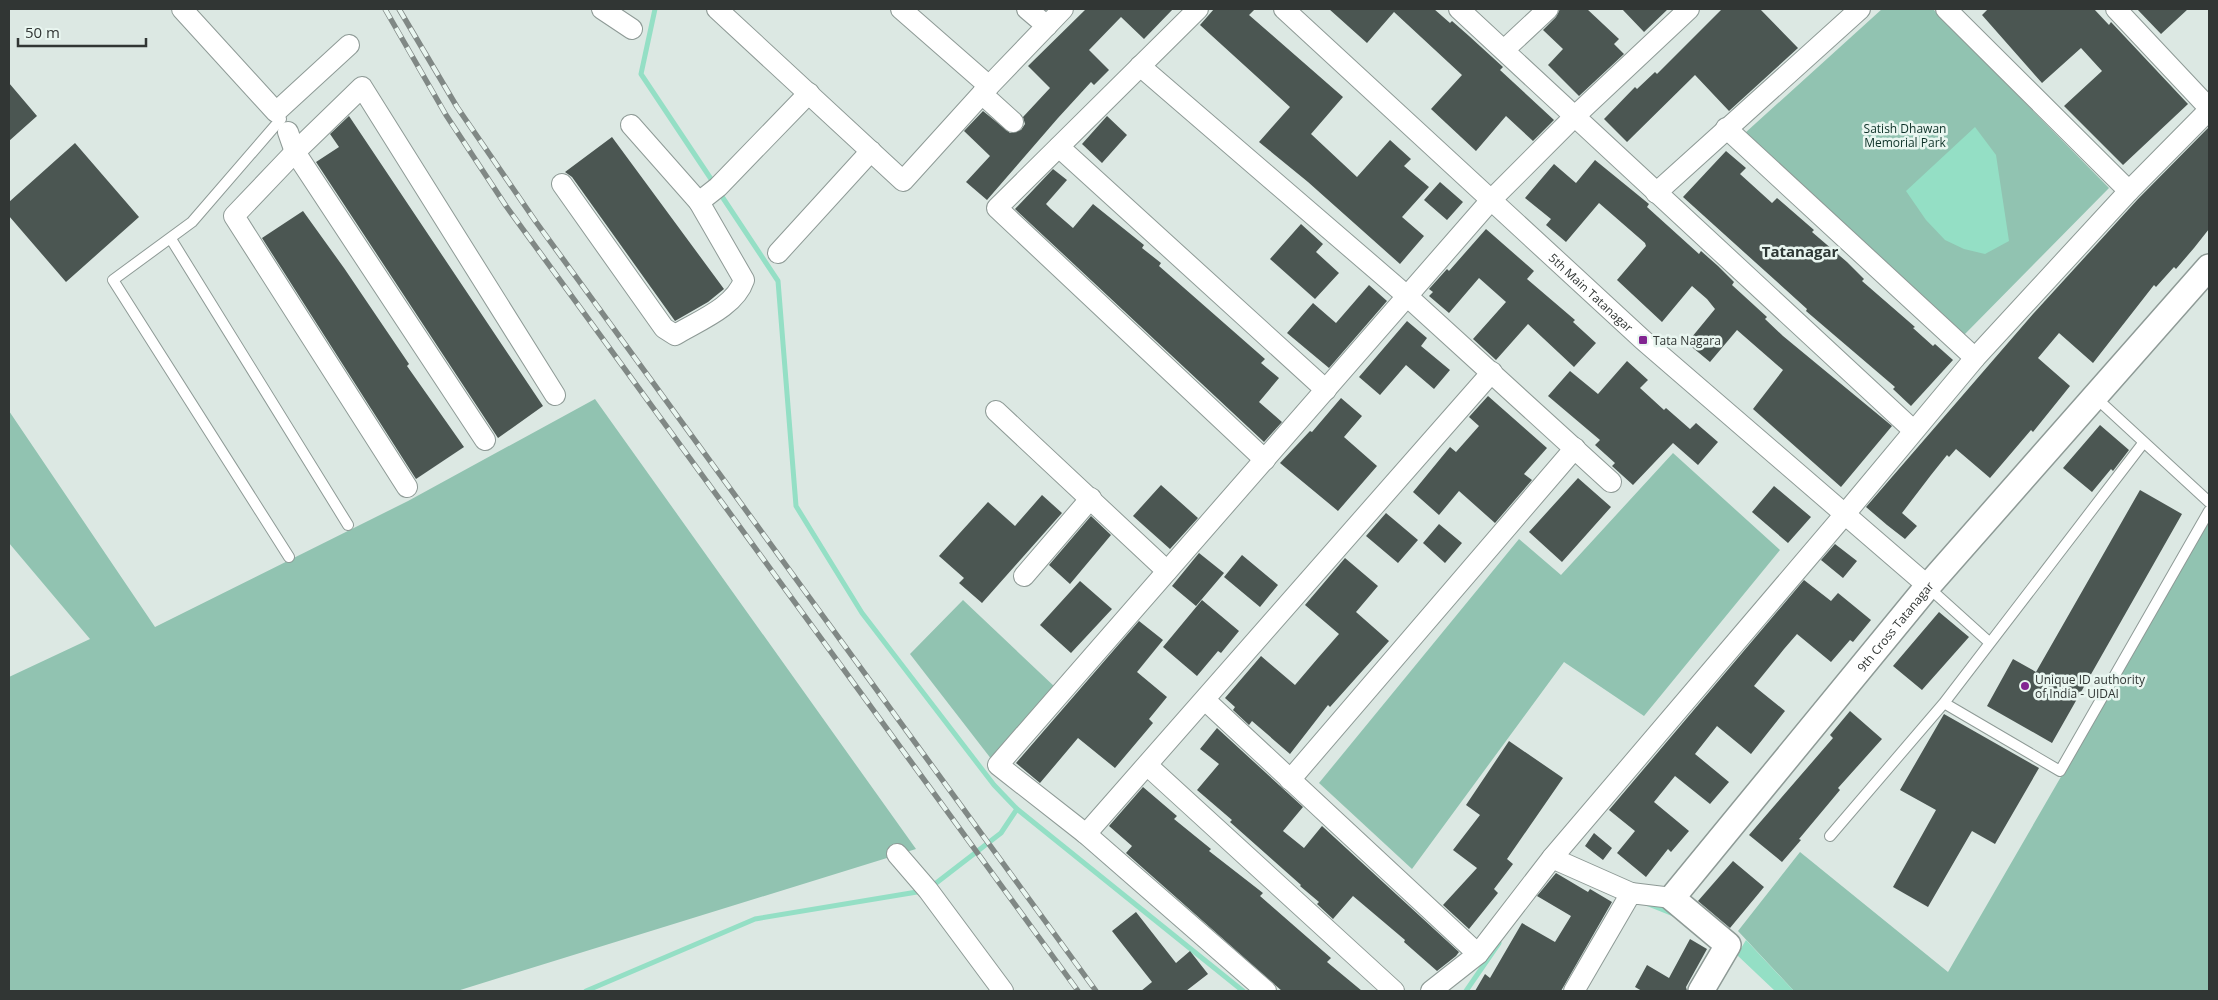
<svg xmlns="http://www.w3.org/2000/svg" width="2218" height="1000" viewBox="0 0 2218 1000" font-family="'Open Sans',sans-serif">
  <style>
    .green { fill: #91c3b1 }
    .water { fill: #94dfc5 }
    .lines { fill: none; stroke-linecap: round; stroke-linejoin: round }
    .stream { stroke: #94dfc5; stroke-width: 5 }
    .building { fill: #4b5652 }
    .service-casing { stroke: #8e9a96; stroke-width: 12 }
    .minor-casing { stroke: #8e9a96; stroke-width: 22 }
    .tertiary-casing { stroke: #8e9a96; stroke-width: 28 }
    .service { stroke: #fff; stroke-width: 10 }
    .minor { stroke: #fff; stroke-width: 20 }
    .tertiary { stroke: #fff; stroke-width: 25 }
    .rail-casing { stroke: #808885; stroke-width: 5.5 }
    .rail { stroke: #e9f6f0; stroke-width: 4; stroke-dasharray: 11; stroke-linecap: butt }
    .poi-dot { fill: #822591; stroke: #e9f6f0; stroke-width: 2 }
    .labels { text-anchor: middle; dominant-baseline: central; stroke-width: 5; stroke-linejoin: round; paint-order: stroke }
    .park-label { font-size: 12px; fill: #0d3127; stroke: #e9f6f0 }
    .street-label { font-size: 12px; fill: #313634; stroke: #e9f6f0 }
    .poi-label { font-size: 12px; fill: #313634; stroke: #e9f6f0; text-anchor: start }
    .quarter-label { font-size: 15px; font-weight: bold; fill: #2c3633; stroke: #e9f6f0 }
  </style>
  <rect width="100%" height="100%" fill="#dce8e3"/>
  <path class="green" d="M1882,9H1933L2109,188L1963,336L1745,133Z
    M595,399L916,849L457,991H9V677L90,639L9,543V411L155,627L408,501Z
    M1673,453L1780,550L1644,716L1564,662L1412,869L1319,783L1519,539L1561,575Z
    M2209,521V991H1794L1738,931L1800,852L1948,972Z
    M963,600L1056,688L992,760L910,654Z"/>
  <path class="water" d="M1975,127L1996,155L2009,241L1985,254L1964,249L1945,240L1926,220L1906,191Z
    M1746,940L1794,991H1775L1737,955Z"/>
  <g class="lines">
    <path class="stream" d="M655,9L641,74L715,185
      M719,192L778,281L796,506L862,613L994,785L1017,809L1243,991
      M931,887L1001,833L1017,809
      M1646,903L1676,915
      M586,991L755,919L923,891
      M1466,991L1499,943"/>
  </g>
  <path class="building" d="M1086,9H1173L1144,39L1121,17L1089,50L1109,70L1094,85L1091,82L1058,118L987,200L966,182L990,156L964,131L983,111L1010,133L1021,130L1025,124L1023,117L1050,88L1028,66Z
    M1214,9H1255L1249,15L1343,97L1311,134L1357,177L1390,140L1411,159L1404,166L1429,187L1402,217L1424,236L1400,264L1308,182L1259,142L1290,107L1200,25Z
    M1329,9H1434L1450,23L1452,21L1469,36L1503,67L1500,70L1554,120L1533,141L1506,116L1476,151L1431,109L1462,75L1394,12L1367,43Z
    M1560,9H1587L1619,39L1614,44L1624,54L1579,96L1548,65L1563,49L1543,30L1556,17Z
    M1622,9H1668L1644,32Z
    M1722,9H1760L1798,48L1729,111L1695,75L1627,142L1604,119L1635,87L1637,89L1655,72L1657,74Z
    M1988,9H2094L2109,25L2111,22L2188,104L2123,165L2064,106L2102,71L2081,48L2042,83L1982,15Z
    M2137,9H2188L2161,34Z
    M9,83L37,116L9,141Z
    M349,116L543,406L498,438L316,162L339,147L330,134Z
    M1107,116L1127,135L1102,163L1082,144Z
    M2209,127V229L2194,248L2176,269L2174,267L2156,287L2154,285L2093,363L2059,333L2038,358L2070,386L2033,432L2031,430L1990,478L1956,449L1949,457L1947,455L1931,475L1902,513L1917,526L1905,539L1887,525L1866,507L2033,314L2138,199Z
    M612,137L724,289L708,302L675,321L572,177L565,172Z
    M75,143L139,217L66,282L9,216V202Z
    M1726,151L1746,168L1740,174L1772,203L1777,198L1814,230L1812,232L1847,262L1864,279L1862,281L1915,327L1913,328L1933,346L1935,344L1953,360L1911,406L1893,389L1895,387L1806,311L1807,309L1683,197Z
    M1595,160L1649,204L1647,207L1699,254L1701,251L1718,266L1734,282L1732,285L1767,317L1765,319L1783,336L1892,426L1841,487L1753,409L1783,370L1737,330L1710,362L1687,343L1715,309L1707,299L1692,286L1662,322L1617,280L1646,246L1645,243L1599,203L1566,242L1546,225L1551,219L1525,198L1554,164L1576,183Z
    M1053,169L1067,180L1046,204L1051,209L1073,228L1093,204L1144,245L1142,248L1161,263L1159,266L1265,359L1261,363L1279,378L1259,402L1282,422L1264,442L1015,209Z
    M1440,182L1463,202L1447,220L1424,200Z
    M303,211L344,268L409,364L407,366L464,447L416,479L262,238Z
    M1301,224L1323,244L1316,252L1339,273L1315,299L1270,259Z
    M1486,229L1534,271L1527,279L1575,320L1573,322L1596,343L1574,367L1528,324L1496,360L1473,339L1506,302L1479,278L1449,313L1429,296L1433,292L1429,289L1447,269L1449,271Z
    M1369,285L1387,301L1329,368L1287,333L1313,303L1336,323Z
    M1407,321L1427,338L1421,346L1450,370L1434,389L1406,365L1380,395L1359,377Z
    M1627,361L1648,380L1640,388L1664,410L1666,408L1690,429L1696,423L1718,442L1698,465L1673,443L1633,485L1612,466L1615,463L1595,445L1600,440L1548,396L1570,371L1598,394Z
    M1488,396L1547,448L1524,474L1532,480L1495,523L1459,491L1439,515L1413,492L1450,447L1456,452L1479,426L1469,417Z
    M1341,398L1362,416L1344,437L1377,466L1338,511L1280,463L1310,431L1312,432Z
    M2100,425L2129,450L2113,471L2111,469L2092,492L2063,468Z
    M1578,478L1611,507L1562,562L1529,532Z
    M1161,485L1198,518L1170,549L1133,516Z
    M1774,486L1811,517L1788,543L1752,512Z
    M2140,490L2182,514L2052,743L1987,706L2013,659L2036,672Z
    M1042,495L1062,513L982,603L959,583L964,578L939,556L988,502L1015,526Z
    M1386,513L1418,540L1398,563L1366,536Z
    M1091,516L1111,535L1070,584L1049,565Z
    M1439,524L1462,543L1445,563L1423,543Z
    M1835,544L1857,561L1843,578L1821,560Z
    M1199,553L1224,573L1196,606L1172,586Z
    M1242,555L1278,585L1260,607L1224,577Z
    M1345,558L1378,586L1356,612L1389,641L1330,707L1328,705L1290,754L1252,721L1249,725L1233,710L1235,707L1225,698L1261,656L1295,685L1318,658L1339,634L1305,605Z
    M1804,580L1831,601L1838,593L1871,620L1853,642L1850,640L1831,662L1797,634L1784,649L1754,686L1785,711L1751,754L1717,726L1695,754L1729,782L1710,804L1675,776L1654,802L1689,831L1671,852L1668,849L1646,877L1617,853L1635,831L1609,810Z
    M1080,581L1112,609L1071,653L1040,625Z
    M1202,600L1239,631L1221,653L1218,651L1197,676L1163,647Z
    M1939,612L1969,637L1922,690L1893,666Z
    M1139,621L1163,640L1137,672L1167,697L1149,719L1153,723L1115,768L1078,738L1040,783L1016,763Z
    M1850,711L1882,739L1838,788L1840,790L1799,839L1801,840L1782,862L1749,835L1833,738L1830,735Z
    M1944,714L2039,768L1995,844L1972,831L1928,907L1893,887L1936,810L1900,790Z
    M1217,728L1303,807L1283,831L1304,848L1322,826L1459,952L1456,956L1437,971L1404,942L1405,940L1353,896L1333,919L1317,904L1319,902L1300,886L1301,885L1230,822L1232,820L1197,790L1219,764L1200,749Z
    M1509,741L1563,778L1507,859L1513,864L1494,889L1498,893L1469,929L1443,905L1477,868L1453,850L1480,815L1466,805Z
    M1143,787L1177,816L1174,819L1211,849L1209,851L1263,893L1260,896L1331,958L1327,962L1362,991H1282L1126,853L1132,846L1109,826Z
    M1594,833L1612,848L1603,860L1585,846Z
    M1733,861L1764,887L1730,928L1698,901Z
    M1556,873L1588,892L1590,889L1612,902L1561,991H1475L1485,974L1490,978L1522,923L1555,942L1571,916L1537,896Z
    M1136,912L1176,963L1190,951L1208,974L1186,991H1141L1152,982L1112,931Z
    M1690,939L1707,949L1686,987L1687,991H1642L1635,987L1647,965L1669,978Z"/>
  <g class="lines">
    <defs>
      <path id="service" d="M281,119L192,222L113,280L289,557
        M171,239L348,525
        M2095,397L2209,502
        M2144,442L1944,703L2060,771L2209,511
        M1928,587L1990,643
        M1830,836L1944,703"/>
      <g id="minor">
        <path d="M182,9L276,112L349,45"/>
        <path d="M602,9L632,29"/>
        <path d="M717,9L903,181L989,86L1063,9"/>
        <path d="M901,9L989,86"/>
        <path d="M1027,9L1047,26"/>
        <path d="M1198,9L997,208L1265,460"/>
        <path id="s1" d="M1284,9L1643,340L1928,586"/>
        <path d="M1459,9L1913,430"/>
        <path d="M1946,9L2129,191"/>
        <path d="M2116,9L2209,108"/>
        <path d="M1504,50L1548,9"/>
        <path d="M1140,66L1407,296L1611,482"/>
        <path d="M982,94L1013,122"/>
        <path d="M631,125L699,202"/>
        <path d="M1726,128L1975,358"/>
        <path d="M288,132L295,152L485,440"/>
        <path d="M1059,147L1326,390"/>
        <path d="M562,184L664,328L675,335C698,321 735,307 744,280L699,202L718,187L809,93"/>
        <path d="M1656,193L1860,9"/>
        <path d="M778,253L871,151"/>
        <path d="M1492,372L1086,834L998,765L1491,200L1574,117L1689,9"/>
        <path d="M996,411L1167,571"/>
        <path d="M407,487L234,216L295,152L362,87L555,395"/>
        <path d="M1024,576L1091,498"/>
        <path d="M1205,700L1478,954"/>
        <path d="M1148,766L1394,991"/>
        <path d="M1290,780L1575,448"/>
        <path d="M1086,834L1266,991"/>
        <path d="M897,854L928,890L1003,991"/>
        <path d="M1552,858L1845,514L1975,358L2129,191L2209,110"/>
        <path d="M1431,991L1478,954L1552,858L1631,893"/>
        <path d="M1574,991L1631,893L1672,898"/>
      </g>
      <g id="tertiary">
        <path id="s2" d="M1701,991L1728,945L1672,898L1928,586L2209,267"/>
      </g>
    </defs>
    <use href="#service" class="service-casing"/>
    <use href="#minor" class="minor-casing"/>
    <use href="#tertiary" class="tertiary-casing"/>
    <use href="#service" class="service"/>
    <use href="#minor" class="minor"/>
    <use href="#tertiary" class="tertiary"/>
    <defs>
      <path id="rail" d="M385,9L446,115L506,206L1078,991
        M399,9L457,107L536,222L1096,991"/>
    </defs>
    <use href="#rail" class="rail-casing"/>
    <use href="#rail" class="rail"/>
  </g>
  <g class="poi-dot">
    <rect x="1638" y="335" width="10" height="10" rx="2.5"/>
    <circle cx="2025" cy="686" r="5"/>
  </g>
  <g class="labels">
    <g class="park-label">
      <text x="1905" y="128">Satish Dhawan<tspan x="1905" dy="14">Memorial Park</tspan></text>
    </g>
    <g class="street-label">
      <text stroke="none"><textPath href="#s1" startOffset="418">5th Main Tatanagar</textPath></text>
      <text stroke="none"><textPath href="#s2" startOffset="478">9th Cross Tatanagar</textPath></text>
    </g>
    <g class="poi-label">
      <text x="1653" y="340">Tata Nagara</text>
      <text x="2035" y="679">Unique ID authority<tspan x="2035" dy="14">of India - UIDAI</tspan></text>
    </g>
    <g class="quarter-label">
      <text x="1800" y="251">Tatanagar</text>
    </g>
  </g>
  <rect width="2218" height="1000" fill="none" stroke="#313634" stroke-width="20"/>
  <path d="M18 38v8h128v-8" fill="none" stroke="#313634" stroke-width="2.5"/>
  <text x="25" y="38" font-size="15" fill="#313634" stroke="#e9f6f0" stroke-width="4" paint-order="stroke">50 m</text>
</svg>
